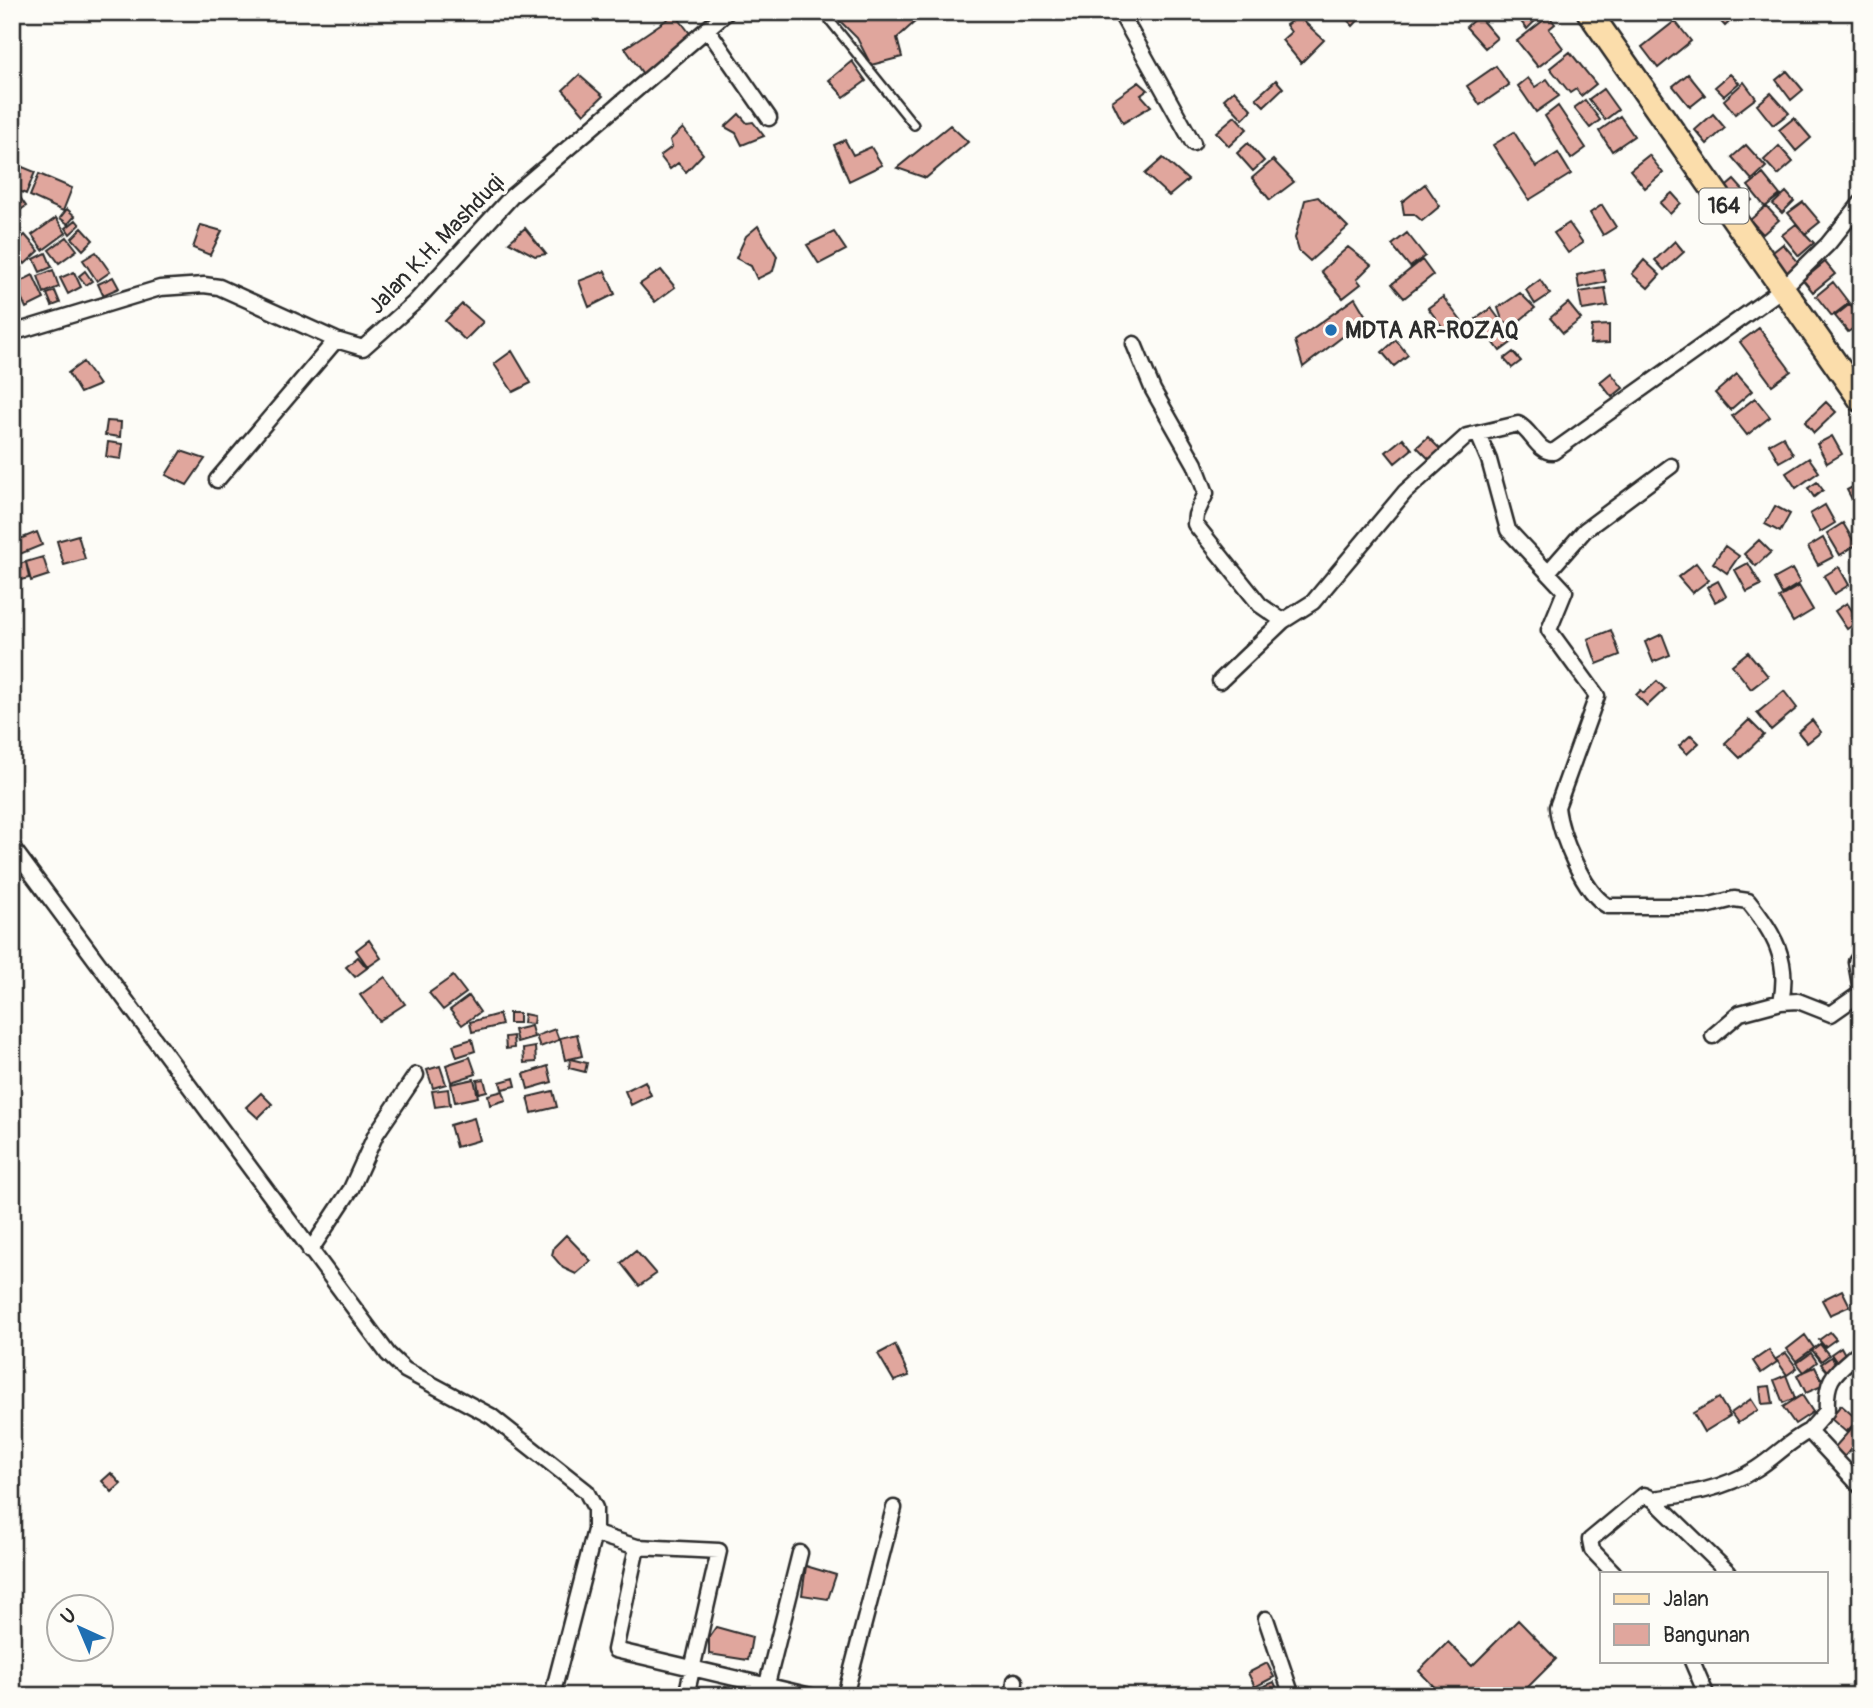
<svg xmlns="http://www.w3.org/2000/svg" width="1873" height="1708" viewBox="0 0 1873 1708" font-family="Pangolin,sans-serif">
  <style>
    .building { fill: #e0a69d; stroke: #2b2b2b; stroke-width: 2 }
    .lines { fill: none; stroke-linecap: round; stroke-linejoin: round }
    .service-casing { stroke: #2b2b2b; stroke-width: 12 }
    .minor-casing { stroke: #2b2b2b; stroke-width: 19 }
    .primary-casing { stroke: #2b2b2b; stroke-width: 28 }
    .service { stroke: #fdfcf7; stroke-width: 7 }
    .minor { stroke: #fdfcf7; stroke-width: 14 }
    .primary { stroke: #fbddab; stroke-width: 23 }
    .poi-dot { fill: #1f6fb2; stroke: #fdfcf7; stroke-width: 2.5 }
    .labels { text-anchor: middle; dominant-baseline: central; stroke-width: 7; stroke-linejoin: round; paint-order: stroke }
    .shield { fill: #fdfcf7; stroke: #6a6a68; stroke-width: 2 }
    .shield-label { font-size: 21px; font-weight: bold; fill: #2b2b2b }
    .street-label { font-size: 23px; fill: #2b2b2b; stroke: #fdfcf7 }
    .poi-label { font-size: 23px; font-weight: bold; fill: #2b2b2b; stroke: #fdfcf7; text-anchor: start }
  </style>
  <rect width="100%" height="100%" fill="#fdfcf7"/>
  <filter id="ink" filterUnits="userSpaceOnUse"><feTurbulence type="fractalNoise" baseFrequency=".0143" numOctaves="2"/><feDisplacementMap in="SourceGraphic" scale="14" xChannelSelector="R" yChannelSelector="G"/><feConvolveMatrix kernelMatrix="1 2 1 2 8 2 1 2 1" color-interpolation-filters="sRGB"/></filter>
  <g filter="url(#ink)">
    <path class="building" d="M831,12H870L875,18L882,12H926L897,38L902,57L871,65L857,38Z
      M1366,12L1353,26L1341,13L1342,12Z
      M1513,12H1529L1536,20L1527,29Z
      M1712,12H1740L1725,26Z
      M675,14L692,36L645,77L625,48Z
      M1298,16L1324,40L1301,63L1282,40L1291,32L1286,25Z
      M1478,16L1497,38L1485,48L1466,27Z
      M1549,16L1555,24L1549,29L1563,48L1538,67L1517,41Z
      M1675,21L1691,41L1658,68L1642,47Z
      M1570,52L1596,84L1581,96L1576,89L1570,93L1550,68Z
      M852,61L866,81L844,97L829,80Z
      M1496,66L1509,85L1480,105L1467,86Z
      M1787,71L1803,90L1791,100L1776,80Z
      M1688,74L1705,95L1690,107L1673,86Z
      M1730,74L1739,83L1724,96L1715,87Z
      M579,75L603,96L584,114L563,90Z
      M1528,78L1535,87L1547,79L1559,96L1536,112L1518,86Z
      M1276,80L1283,88L1264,106L1256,98Z
      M1139,82L1148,90L1141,95L1151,106L1123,123L1112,101Z
      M1744,82L1756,98L1735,114L1724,100Z
      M1603,89L1618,110L1605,120L1589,99Z
      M1234,90L1252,110L1243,119L1224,99Z
      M1771,93L1789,113L1773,125L1757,105Z
      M1585,100L1600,120L1590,128L1574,108Z
      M1558,106L1586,148L1571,159L1545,116Z
      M739,114L747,123L753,122L764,136L742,145L736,133L725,127Z
      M1713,114L1725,128L1707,144L1695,130Z
      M1235,116L1247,129L1229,146L1216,132Z
      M1620,116L1634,136L1612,151L1599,131Z
      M1794,118L1811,138L1796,151L1779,130Z
      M950,125L968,142L926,178L897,168Z
      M683,128L703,154L686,172L678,163L670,169L660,156L672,147L670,140Z
      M1514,132L1536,167L1558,153L1571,174L1529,200L1493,145Z
      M845,140L853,155L871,147L882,165L849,181L834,145Z
      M1248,143L1264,161L1253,171L1237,153Z
      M1746,145L1766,167L1752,180L1732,157Z
      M1779,146L1793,162L1778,175L1764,160Z
      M1649,155L1663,173L1645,188L1630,170Z
      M1163,158L1188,180L1169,196L1145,174Z
      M1273,160L1294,182L1270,200L1252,178Z
      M15,164L35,172L26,194L12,188Z
      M39,174L72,188L63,211L30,196Z
      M1763,174L1780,195L1765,207L1748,186Z
      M1734,180L1752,200L1736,212L1720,192Z
      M1425,184L1440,206L1422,221L1414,214H1404L1402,202Z
      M1786,192L1794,201L1782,213L1773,204Z
      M1672,193L1681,203L1670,214L1660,203Z
      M19,196L26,206L12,216V201Z
      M1318,197L1348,227L1310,261L1299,251L1295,238L1305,200Z
      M1803,202L1820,222L1805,234L1788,213Z
      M1602,205L1616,227L1603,235L1590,213Z
      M1766,206L1779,220L1763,234L1750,220Z
      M67,209L75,216L68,224L60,218Z
      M56,218L66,233L43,250L32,235Z
      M76,220L80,225L70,234L66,228Z
      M1569,223L1583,243L1568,253L1554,233Z
      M1796,224L1814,243L1799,256L1782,235Z
      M201,225L222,231L210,255L193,248Z
      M758,226L777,256L773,271L757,279L751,266L736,258L746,236Z
      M82,228L93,240L83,250L72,238Z
      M525,228L546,254L535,256L509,242Z
      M834,232L846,250L819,264L807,245Z
      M1407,233L1425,256L1410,267L1392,245Z
      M25,235L39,251L25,264L12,246Z
      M67,237L77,250L59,263L49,250Z
      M1675,241L1684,252L1664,270L1655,260Z
      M1783,244L1800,264L1785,276L1768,256Z
      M1348,247L1371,265L1357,279L1361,284L1343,298L1321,271Z
      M96,252L110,272L97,281L83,260Z
      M46,253L52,267L40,272L34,259Z
      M1422,260L1433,275L1404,298L1392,284Z
      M1644,260L1660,275L1648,288L1632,274Z
      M1825,262L1835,274L1813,292L1803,280Z
      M1603,269L1606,282L1579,288L1577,275Z
      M53,270L59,287L44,293L38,276Z
      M661,270L675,287L655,302L640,284Z
      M85,271L92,281L86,285L79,276Z
      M605,271L615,294L589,307L579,281Z
      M74,272L81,287L68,294L60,278Z
      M33,275L44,299L26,308L15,284Z
      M113,277L119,288L103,295L98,284Z
      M1540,280L1550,294L1535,304L1526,290Z
      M1833,282L1849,303L1832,316L1816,296Z
      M1605,288L1608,306L1582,310L1579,292Z
      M55,291L60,303L52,306L47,294Z
      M1520,293L1535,308L1513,326L1503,322L1498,308Z
      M1443,297L1462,322L1447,333L1428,308Z
      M1355,298L1367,318L1303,367L1295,341Z
      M1568,303L1581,319L1563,333L1550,318Z
      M462,304L483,322L465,340L445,321Z
      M1850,304L1861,317V323L1848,332L1835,316Z
      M1491,308L1515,340L1500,351L1476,319Z
      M1609,325V343L1590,344L1592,326Z
      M1759,328L1791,371L1772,385L1740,342Z
      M1396,340L1408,355L1394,366L1382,352Z
      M512,351L531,383L513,392L494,364Z
      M1513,352L1521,361L1512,368L1504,359Z
      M83,362L99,385L80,393L68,373Z
      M1611,373L1623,388L1612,397L1600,382Z
      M1737,374L1752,391L1730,410L1715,393Z
      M1755,398L1770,417L1747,435L1732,416Z
      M1826,402L1836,412L1814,433L1805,422Z
      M107,421L121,422L120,437L105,435Z
      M1783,436L1793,454L1779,462L1769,444Z
      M1832,436L1842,454L1827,463L1817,444Z
      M1428,437L1442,451L1431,461L1417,447Z
      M1403,438L1412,449L1395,463L1386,452Z
      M108,442L123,444L121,459L106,457Z
      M181,451L205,459L187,485L166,475Z
      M1809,458L1819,472L1796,488L1786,473Z
      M1817,482L1823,490L1814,497L1808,488Z
      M1860,483L1861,499L1854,503L1847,490Z
      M1825,505L1835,523L1820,532L1810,514Z
      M1775,506L1790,514L1780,532L1765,524Z
      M1843,523L1856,545L1840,555L1827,533Z
      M37,532L42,545L20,554L15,541Z
      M78,535L85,559L64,565L57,541Z
      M1823,538L1833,557L1818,565L1808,547Z
      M1759,540L1771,552L1756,566L1744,554Z
      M1725,546L1739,556L1727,573L1713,563Z
      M43,557L49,575L31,581L26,562Z
      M26,562L29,578L12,582V566Z
      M1696,563L1709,580L1692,593L1678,577Z
      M1748,563L1761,585L1747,592L1735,570Z
      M1839,567L1849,585L1834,594L1824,576Z
      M1792,569L1800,583L1782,594L1774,579Z
      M1718,581L1726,596L1715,602L1707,587Z
      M1799,586L1813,610L1793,622L1779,598Z
      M1847,603L1859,621L1847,629L1835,611Z
      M1611,630L1620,655L1597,664L1588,639Z
      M1662,634L1670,655L1653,662L1645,642Z
      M1748,652L1768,676L1751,689L1732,665Z
      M1657,681L1665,689L1647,706L1636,695L1641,690L1644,693Z
      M1784,691L1797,708L1771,730L1757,713Z
      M1749,720L1764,735L1740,758L1725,743Z
      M1812,720L1821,732L1807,743L1798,732Z
      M1691,735L1699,743L1687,754L1679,746Z
      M369,940L381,958L368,967L356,950Z
      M358,957L367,968L355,977L346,967Z
      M453,976L466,993L443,1010L429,993Z
      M385,977L405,1004L379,1021L360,995Z
      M469,996L480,1012L462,1025L450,1010Z
      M509,1013H519V1023H509Z
      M499,1014L502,1025L472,1032L470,1022Z
      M524,1014L534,1016L533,1024L523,1023Z
      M531,1026L534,1037L517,1042L514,1030Z
      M555,1029L559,1040L540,1047L536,1036Z
      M577,1034L582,1056L565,1060L560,1038Z
      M513,1036L514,1048L506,1049L505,1037Z
      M472,1039L475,1051L457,1057L453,1045Z
      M535,1047L536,1062L524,1063L523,1049Z
      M470,1057L476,1074L451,1082L446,1065Z
      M570,1059L587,1063L585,1072L569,1068Z
      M440,1066L446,1084L433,1088L427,1070Z
      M548,1066L552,1082L528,1089L524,1074Z
      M514,1078L516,1086L502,1089L500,1082Z
      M474,1079L478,1097L455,1102L451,1084Z
      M484,1079L487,1091L479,1093L477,1080Z
      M645,1081L651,1095L631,1105L625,1091Z
      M448,1089L450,1105L435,1107L432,1091Z
      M503,1091L506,1100L490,1105L488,1095Z
      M553,1091L557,1107L532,1113L528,1097Z
      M261,1093L272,1104L258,1118L246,1107Z
      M474,1118L480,1140L456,1147L450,1125Z
      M566,1235L591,1261L576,1274L563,1268L552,1255L554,1247Z
      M636,1251L656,1274L639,1286L621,1263Z
      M1842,1290L1850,1306L1830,1315L1822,1300Z
      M1830,1332L1836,1339L1825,1347L1819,1340Z
      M1805,1335L1814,1348L1796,1361L1787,1349Z
      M1820,1344L1829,1355L1821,1361L1812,1350Z
      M895,1345L909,1376L894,1381L878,1354Z
      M1841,1347L1847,1358L1838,1364L1831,1354Z
      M1769,1350L1777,1362L1761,1373L1753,1361Z
      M1786,1353L1797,1368L1787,1375L1776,1359Z
      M1811,1353L1817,1362L1804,1372L1797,1363Z
      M1831,1357L1836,1364L1827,1371L1821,1364Z
      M1815,1367L1824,1385L1806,1393L1797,1375Z
      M1786,1375L1795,1398L1783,1403L1774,1380Z
      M1770,1386L1773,1403L1762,1404L1760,1387Z
      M1802,1395L1813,1412L1795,1424L1783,1407Z
      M1719,1398L1730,1416L1704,1432L1693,1413Z
      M1751,1399L1758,1410L1738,1423L1731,1413Z
      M1841,1405L1858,1420L1846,1432L1830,1418Z
      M1860,1419L1861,1438L1844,1457L1834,1448Z
      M111,1473L121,1484L112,1492L102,1481Z
      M806,1566L836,1575L828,1599L802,1595Z
      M1518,1620L1556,1659L1519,1696H1443L1419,1671L1448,1642L1472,1666Z
      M716,1627L752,1637L748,1660L709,1654V1637Z
      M1267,1663L1274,1677L1255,1687L1248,1673Z
      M1274,1682L1280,1695L1265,1696L1262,1687Z"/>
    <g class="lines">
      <defs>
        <path id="service" d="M823,12L914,125"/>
        <path id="minor" d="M1120,12L1193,143
          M708,30L769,118
          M12,333L160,288L204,285L219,287L336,340L363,348L415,302L512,196L727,12
          M1134,344L1153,390L1195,464L1206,493L1196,515L1195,524L1260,605L1283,621L1313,602L1405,492L1467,436L1518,424C1532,431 1537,452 1553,452L1782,289L1828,244L1861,203
          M1478,434L1489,460L1508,530L1565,591L1549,630L1597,696L1557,807C1560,833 1583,893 1608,906H1706L1734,899L1748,901C1774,933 1790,960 1781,1002
          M217,480L336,340
          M1549,571L1585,530L1671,466
          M1220,681L1283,621
          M12,847L388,1354L405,1370L491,1416L586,1491L595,1508V1530L599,1535L637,1547L615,1650L811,1696
          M1861,955L1856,962L1861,990
          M1713,1036L1740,1013L1781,1002L1798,1001L1831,1014L1861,993
          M310,1251L351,1189L376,1134L416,1075
          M1809,1431L1827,1411C1825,1375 1836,1373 1861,1350
          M1653,1499C1690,1494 1724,1489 1756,1469C1775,1457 1789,1441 1809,1431L1861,1487
          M637,1547L719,1551L686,1696
          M1614,1573L1592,1550L1590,1540L1644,1495L1653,1499L1729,1573
          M1266,1619L1292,1696
          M1692,1661L1707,1696
          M552,1696L595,1530
          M764,1696L800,1553
          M845,1696L894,1508
          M1014,1696L1015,1681"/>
        <path id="primary" d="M1589,12L1861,400"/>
      </defs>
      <use href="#service" class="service-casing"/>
      <use href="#minor" class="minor-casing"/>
      <use href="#primary" class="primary-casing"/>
      <use href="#service" class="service"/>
      <use href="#minor" class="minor"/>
      <use href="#primary" class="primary"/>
    </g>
  </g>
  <circle class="poi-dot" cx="1331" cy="330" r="7"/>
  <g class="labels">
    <rect class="shield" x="1699.5" y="188.5" width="49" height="35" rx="5"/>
    <g class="shield-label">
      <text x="1724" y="206">164</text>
    </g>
    <g class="street-label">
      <text transform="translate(436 244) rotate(-46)">Jalan K.H. Mashduqi</text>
    </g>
    <g class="poi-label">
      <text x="1345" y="330">MDTA AR-ROZAQ</text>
    </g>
  </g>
  <rect width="1873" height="1708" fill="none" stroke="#fdfcf7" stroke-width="42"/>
  <rect x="21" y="21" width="1831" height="1666" fill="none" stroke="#2b2b2b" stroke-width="2.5" filter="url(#ink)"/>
  <rect x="1600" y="1572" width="228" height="91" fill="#fdfcf7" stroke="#a9a8a5" stroke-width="2"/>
  <rect x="1614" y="1594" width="35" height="10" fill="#fbddab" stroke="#a9a8a5" stroke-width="2"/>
  <text x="1663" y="1606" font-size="21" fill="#2b2b2b">Jalan</text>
  <rect x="1614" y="1624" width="35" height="21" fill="#e0a69d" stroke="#a9a8a5" stroke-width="2"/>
  <text x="1663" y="1642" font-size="21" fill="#2b2b2b">Bangunan</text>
  <g transform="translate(80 1628) rotate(316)"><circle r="33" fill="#fdfcf7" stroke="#a9a8a5" stroke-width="2"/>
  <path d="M0-5L12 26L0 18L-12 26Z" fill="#1f6fb2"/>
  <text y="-10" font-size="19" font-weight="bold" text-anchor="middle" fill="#2b2b2b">U</text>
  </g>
</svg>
